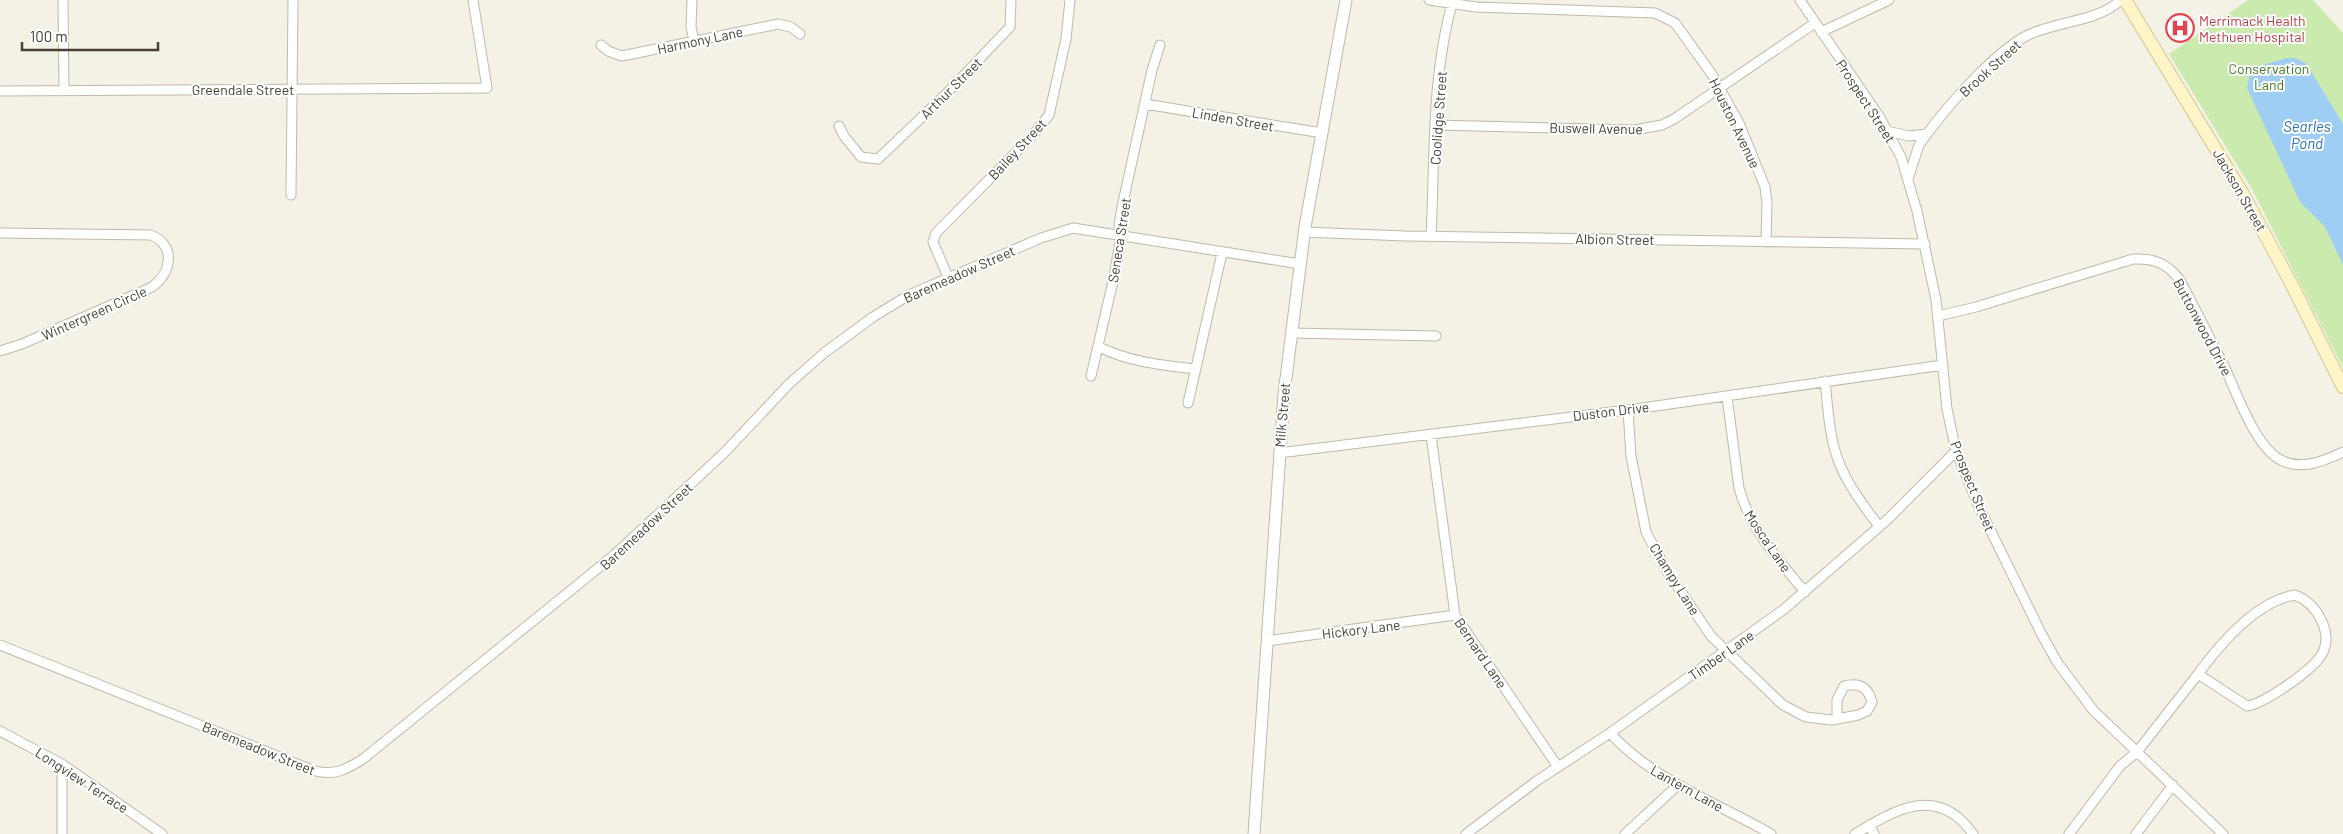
<svg xmlns="http://www.w3.org/2000/svg" width="2343" height="834" viewBox="0 0 2343 834" font-family="Barlow,sans-serif">
  <style>
    .green { fill: #cbeaad }
    .water { fill: #a0cdf4 }
    .lines { fill: none; stroke-linecap: round; stroke-linejoin: round }
    .minor-casing { stroke: #c0b9a9; stroke-width: 11 }
    .tertiary-casing { stroke: #c0b9a9; stroke-width: 13 }
    .secondary-casing { stroke: #d6c894; stroke-width: 14 }
    .minor { stroke: #fff; stroke-width: 9 }
    .tertiary { stroke: #fff; stroke-width: 11 }
    .secondary { stroke: #fff5c6; stroke-width: 12 }
    .labels { text-anchor: middle; dominant-baseline: central; stroke-width: 4; stroke-linejoin: round; paint-order: stroke }
    .health-label { font-size: 14px; fill: #be3a42; stroke: #fff; text-anchor: start }
    .street-label { font-size: 14px; fill: #474135; stroke: #fff }
    .park-label { font-size: 14px; fill: #417c25; stroke: #fff }
    .water-label { font-size: 15px; font-style: italic; fill: #2974b9; stroke: #fff }
  </style>
  <rect width="100%" height="100%" fill="#f4f1e7"/>
  <path class="green" d="M2248,0H2313L2343,33V368L2253,191L2169,54Z"/>
  <path class="water" d="M2286,58H2295L2306,63L2343,124V265L2325,227L2300,202L2247,88L2250,74L2263,65Z"/>
  <g class="lines">
    <defs>
      <path id="minor" d="M63,0L64,90
        M692,0L691,27L694,41
        M1429,0L1476,7L1655,13L1675,23L1711,73L1739,123L1765,187L1767,203L1766,242
        M1800,0L1879,116L1901,157L1917,211L1936,300L1947,409L1956,451L1979,507L2041,633L2057,662L2093,710L2223,834
        M1821,32L1889,0
        M601,45L608,51L622,56L778,24L791,27L800,34
        M0,91L487,88L473,0
        M1145,104L1322,133
        M1435,125L1634,130L1662,125L1674,119L1815,23
        M839,126L844,136L861,157L878,159L946,94L1010,27L1011,0
        M1887,131L1909,136L1927,134C1949,104 1996,51 2028,35C2058,21 2097,22 2121,0
        M1908,179L1919,145L1927,134
        M291,195L293,0
        M1304,232L1405,236L1925,244
        M0,233L151,235C176,245 172,273 152,287L22,344L0,351
        M1431,237C1435,158 1431,77 1453,0
        M948,277L933,242L936,233L1033,135L1049,115L1066,39L1070,0
        M1938,316L1976,307L2133,259C2155,258 2166,263 2180,280C2195,308 2209,337 2224,366C2236,391 2255,447 2281,460C2301,471 2324,461 2343,452
        M1291,333L1436,336
        M1099,347C1130,362 1161,365 1195,369
        M1091,376L1114,277L1120,242L1119,225L1122,207L1152,70L1160,45
        M1825,381C1828,408 1829,439 1840,465C1849,487 1864,507 1879,526
        M1727,397L1739,488C1749,527 1779,561 1805,592
        M1188,403L1222,253
        M1628,410L1631,456L1646,532L1667,571L1711,636L1783,705L1806,717L1832,720L1858,715L1867,711L1872,702C1868,687 1859,682 1844,686L1837,700V719
        M1431,435L1455,615L1558,767
        M1279,453L1628,410L1943,365
        M2295,595C2316,603 2334,632 2322,654C2314,669 2264,704 2247,706L2198,674C2220,644 2256,601 2295,595Z
        M1267,641L1455,615
        M0,645L315,771C335,776 347,769 363,759L613,556L724,453L790,383L824,353L873,317L909,295L1041,238L1073,228L1300,264
        M0,731L62,764L162,834
        M1610,733C1654,781 1716,802 1771,834
        M1869,825L1874,834
        M62,834V764
        M1466,834L1538,780L1610,733L1783,610L1887,520L1956,451
        M1625,834L1678,785
        M1855,834C1896,809 1938,784 1973,834
        M2069,834L2120,766L2137,752L2198,674
        M2136,834L2173,785"/>
      <path id="tertiary" d="M1254,834L1284,394L1305,227L1346,0"/>
      <path id="secondary" d="M2125,0L2243,194L2292,285L2343,387"/>
    </defs>
    <use href="#minor" class="minor-casing"/>
    <use href="#tertiary" class="tertiary-casing"/>
    <use href="#secondary" class="secondary-casing"/>
    <use href="#minor" class="minor"/>
    <use href="#tertiary" class="tertiary"/>
    <use href="#secondary" class="secondary"/>
  </g>
  <defs>
    <symbol id="hospital-ring" viewBox="-11 -11 22 22"><circle r="9.5" fill="#fff" stroke="#e0444e" stroke-width="1.5"/><path d="M-5-5h3v3.5h4V-5h3V5h-3V1.5h-4V5h-3Z" fill="#e0444e"/></symbol>
  </defs>
  <g fill-rule="evenodd">
    <use href="#hospital-ring" x="2164" y="12" width="32" height="32"/>
  </g>
  <g class="labels">
    <g class="health-label">
      <text x="2199" y="20">Merrimack Health<tspan x="2199" dy="16">Methuen Hospital</tspan></text>
    </g>
    <g class="street-label">
      <text transform="translate(700 40) rotate(-12)">Harmony Lane</text>
      <text transform="translate(1990 68) rotate(-42)">Brook Street</text>
      <text transform="translate(951 88) rotate(-45)">Arthur Street</text>
      <text x="243" y="89">Greendale Street</text>
      <text transform="translate(1866 101) rotate(57)">Prospect Street</text>
      <text transform="translate(1438 118) rotate(-86)">Coolidge Street</text>
      <text transform="translate(1233 119) rotate(10)">Linden Street</text>
      <text transform="translate(1735 123) rotate(64)">Houston Avenue</text>
      <text transform="translate(1596 128) rotate(1)">Buswell Avenue</text>
      <text transform="translate(1017 149) rotate(-47)">Bailey Street</text>
      <text transform="translate(2240 190) rotate(60)">Jackson Street</text>
      <text transform="translate(1615 239) rotate(1)">Albion Street</text>
      <text transform="translate(1119 240) rotate(-81)">Seneca Street</text>
      <text transform="translate(959 274) rotate(-24)">Baremeadow Street</text>
      <text transform="translate(94 313) rotate(-24)">Wintergreen Circle</text>
      <text transform="translate(2203 327) rotate(62)">Buttonwood Drive</text>
      <text transform="translate(1611 411) rotate(-7)">Duston Drive</text>
      <text transform="translate(1282 415) rotate(-85)">Milk Street</text>
      <text transform="translate(1973 486) rotate(68)">Prospect Street</text>
      <text transform="translate(646 526) rotate(-43)">Baremeadow Street</text>
      <text transform="translate(1768 541) rotate(56)">Mosca Lane</text>
      <text transform="translate(1675 579) rotate(58)">Champy Lane</text>
      <text transform="translate(1361 629) rotate(-7)">Hickory Lane</text>
      <text transform="translate(1481 653) rotate(56)">Bernard Lane</text>
      <text transform="translate(1721 655) rotate(-35)">Timber Lane</text>
      <text transform="translate(259 748) rotate(22)">Baremeadow Street</text>
      <text transform="translate(82 780) rotate(33)">Longview Terrace</text>
      <text transform="translate(1687 788) rotate(29)">Lantern Lane</text>
    </g>
    <g class="park-label">
      <text x="2269" y="68">Conservation<tspan x="2269" dy="16">Land</tspan></text>
    </g>
    <g class="water-label">
      <text x="2307" y="126">Searles<tspan x="2307" dy="17">Pond</tspan></text>
    </g>
  </g>
  <path d="M22 42v8h136v-8" fill="none" stroke="#474135" stroke-width="2.5"/>
  <text x="30" y="42" font-size="15" fill="#474135" stroke="#ffffff" stroke-width="4" paint-order="stroke">100 m</text>
</svg>
